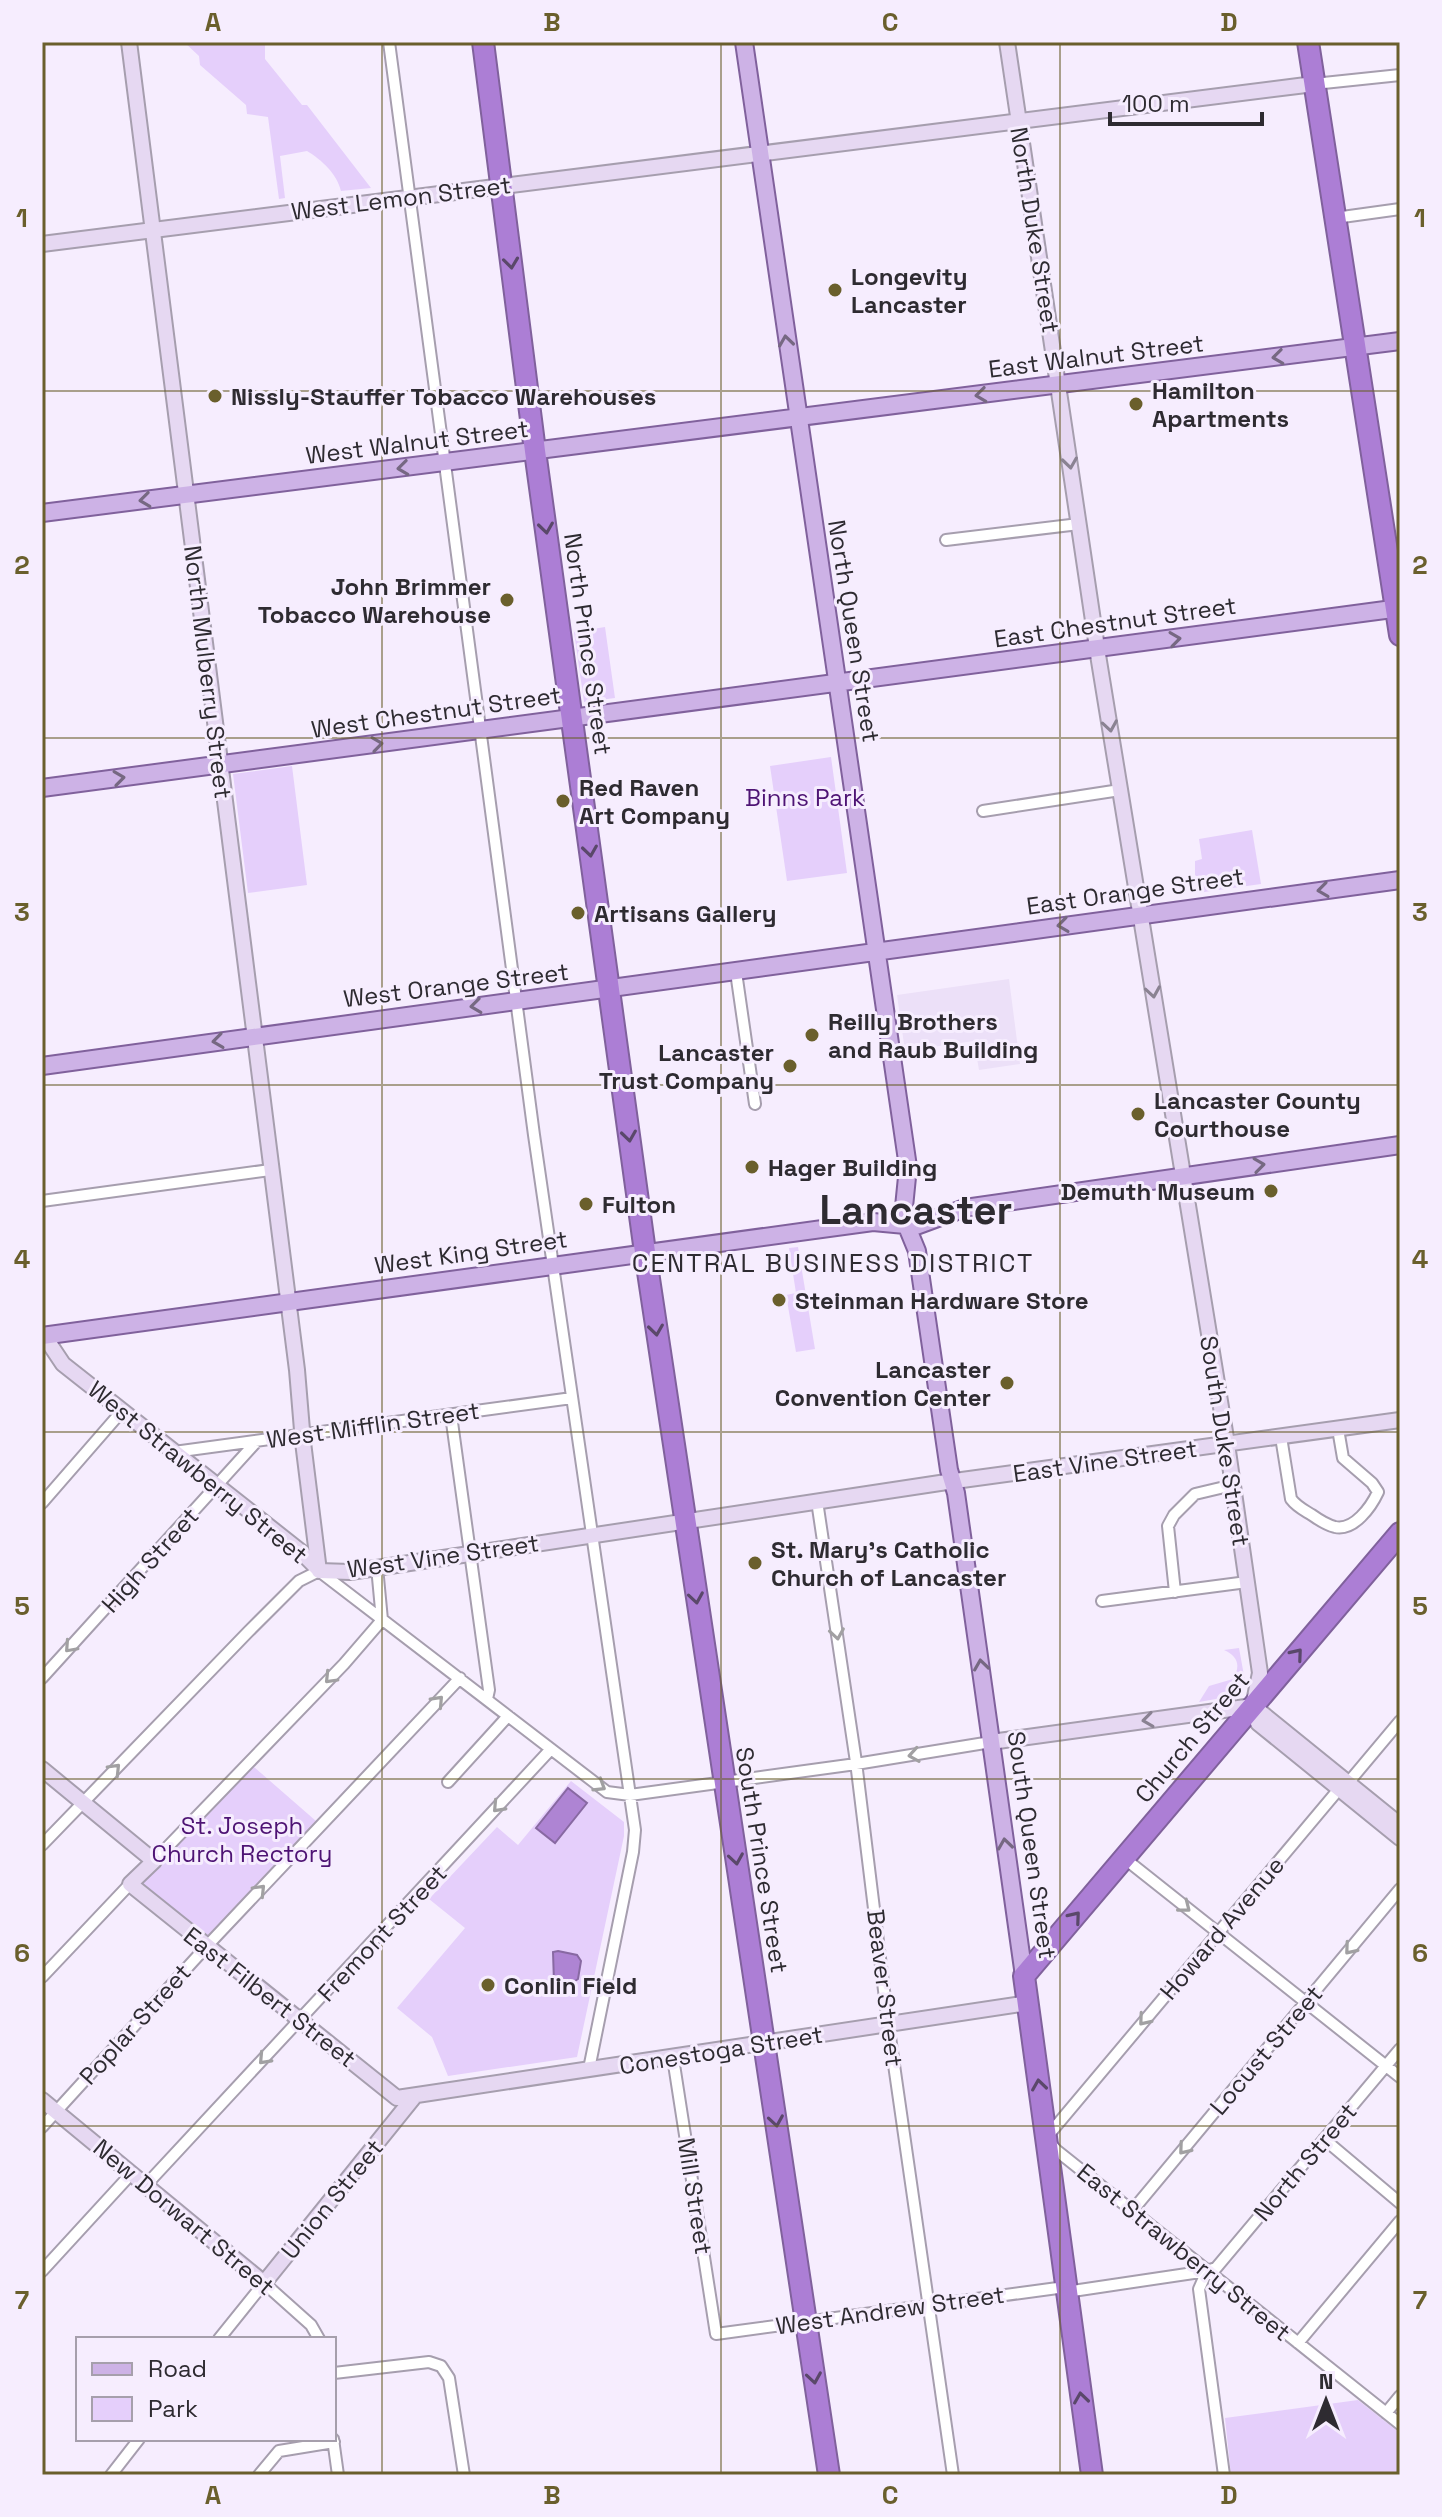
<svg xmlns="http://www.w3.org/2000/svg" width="1442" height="2517" viewBox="0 0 1442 2517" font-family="'Space Grotesk',sans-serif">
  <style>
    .built { fill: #ece0f8 }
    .green { fill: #e5cffb }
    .water { fill: #ae84d3; stroke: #8869a2; stroke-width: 2 }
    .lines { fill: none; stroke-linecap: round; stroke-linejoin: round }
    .street-casing { stroke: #a69eae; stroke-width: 14 }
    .secondary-casing { stroke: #a69eae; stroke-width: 18 }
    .primary-casing { stroke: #80619c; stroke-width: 20 }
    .highway-casing { stroke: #80619c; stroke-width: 24 }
    .street { stroke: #fff; stroke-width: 10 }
    .secondary { stroke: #e6d8f2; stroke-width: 14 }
    .primary { stroke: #cdb2e6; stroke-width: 16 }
    .highway { stroke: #ac7ed5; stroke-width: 20 }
    .oneway { stroke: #5a486a }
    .oneway2 { stroke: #766882 }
    .oneway3 { stroke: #8a8292 }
    .oneway4 { stroke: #a1a0a2 }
    .grid { fill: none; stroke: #6a5f2c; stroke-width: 2; stroke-opacity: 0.55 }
    .poi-dot { fill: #6a5f2c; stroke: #f6edfe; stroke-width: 3 }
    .labels { text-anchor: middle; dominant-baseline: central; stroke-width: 6; stroke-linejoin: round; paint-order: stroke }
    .street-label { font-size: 24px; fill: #2e2b31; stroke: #f6edfe }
    .poi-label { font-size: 24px; font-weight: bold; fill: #2e2b31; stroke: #f6edfe; text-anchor: start }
    .park-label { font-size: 24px; fill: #4e1474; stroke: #f6edfe }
    .neighbourhood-label { font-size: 26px; letter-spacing: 2px; fill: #2e2b31; stroke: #f6edfe }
    .town-label { font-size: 40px; font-weight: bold; fill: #2e2b31; stroke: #f6edfe }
    .neatline { fill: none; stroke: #6a5f2c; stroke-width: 3 }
    .grid-label { font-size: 26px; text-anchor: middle; font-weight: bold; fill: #6a5f2c }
  </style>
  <rect width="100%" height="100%" fill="#f6edfe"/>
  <path class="built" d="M1009,979L1020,1064L979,1070L974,1041L905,1051L897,995Z"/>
  <path class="green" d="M184,42H265V59L302,105H307L371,188L341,191C337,174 322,160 307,151L280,156L285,198L279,199L268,117L247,114L246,105L200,65L199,56Z
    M605,627L615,698L584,702L574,632Z
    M831,757L847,873L787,881L770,766Z
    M292,766L307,885L248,893L233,774Z
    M1252,830L1261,884L1197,893L1196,886L1200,884L1201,880L1195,875V861L1202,859L1199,839Z
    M798,1247L815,1349L796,1352L786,1295L796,1293L789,1248Z
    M1239,1648L1245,1681L1233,1696L1199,1702L1209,1686L1233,1679C1241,1666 1238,1656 1224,1650Z
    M254,1767L316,1821L205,1938L140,1883Z
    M571,1781L624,1822V1836L577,2057L448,2076L432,2037L397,2008L465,1928L429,1899L497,1827L518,1845Z
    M1358,2400L1400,2433V2475H1231L1225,2418Z"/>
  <path class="water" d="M568,1788L587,1803L555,1843L536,1828Z
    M558,1951L577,1955L581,1961L578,1979L569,1985L554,1982L553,1952Z"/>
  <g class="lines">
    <defs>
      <path id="street" d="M389,42L534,1135L635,1830L633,1852L589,2069
        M1314,84L1400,75
        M1335,218L1400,209
        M946,540L1079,524
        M983,811L1120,790
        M736,972L755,1104
        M42,1201L270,1170
        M451,1415L489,1690L487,1699
        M1281,1437L1291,1499C1297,1507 1304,1510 1312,1515C1319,1520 1327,1525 1335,1527C1354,1531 1371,1507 1378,1492L1372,1483L1343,1458L1338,1429
        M174,1452L572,1398
        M817,1501L856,1762L888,2023L953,2475
        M42,1503L122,1411
        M1175,1592L1168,1526L1174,1515L1195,1494L1233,1485
        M1102,1601L1247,1582
        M42,1678L257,1441
        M1400,1721L1348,1783L1339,1789L1046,2138L1056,2150L1400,2424
        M448,1782L508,1716
        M42,1845L248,1632L299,1581L319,1571L607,1792L630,1795L856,1764L991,1742
        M1124,1858L1400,2077
        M154,1861L344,1664L382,1620L377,1567
        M42,1977L130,1884
        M673,2058L716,2334L1065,2287
        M42,2127L206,1947L460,1678
        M1324,2139L1400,2203
        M146,2185L551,1749
        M1132,2211L1400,1889
        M42,2271L131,2174
        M1207,2271L1199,2289L1224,2475
        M1066,2292L1207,2271L1216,2268L1400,2049
        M219,2339L264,2283L311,2325L319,2339
        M1298,2343L1400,2221
        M334,2373L429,2362L441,2366L449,2378L464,2475
        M1386,2413L1400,2396
        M333,2439L338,2475
        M111,2475L139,2439
        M259,2475L279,2451L334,2442"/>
      <path id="secondary" d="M129,42L297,1370L303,1442L319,1571
        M1007,42L1099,661L1227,1444L1260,1673L1253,1706L1258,1723L1400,1838
        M42,244L1314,84
        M48,1335L51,1346L63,1364L300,1551L319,1570
        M319,1571L350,1572L940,1483L1400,1420
        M1253,1706L1400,1825
        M991,1742L1253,1706
        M42,1769L154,1861L130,1884L397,2098L1028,2003
        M42,2100L264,2283L414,2097"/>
      <path id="primary" d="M744,42L908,1167L903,1217L917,1251L949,1470L956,1493L1024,1976
        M42,513L1400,341
        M42,788L1400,608
        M42,1066L1400,880
        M42,1336L873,1222L916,1226L965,1208L1400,1145"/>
      <path id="highway" d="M483,42L535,451L645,1252L829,2475
        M1308,42L1400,635
        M1092,2475L1024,1976L1400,1533"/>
    </defs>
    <use href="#street" class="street-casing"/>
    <use href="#secondary" class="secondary-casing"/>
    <use href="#primary" class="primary-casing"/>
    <use href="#highway" class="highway-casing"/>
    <use href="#street" class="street"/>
    <use href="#secondary" class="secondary"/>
    <use href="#primary" class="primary"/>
    <use href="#highway" class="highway"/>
  </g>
  <defs><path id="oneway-chevron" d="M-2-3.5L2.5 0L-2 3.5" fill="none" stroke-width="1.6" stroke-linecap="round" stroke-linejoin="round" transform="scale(2)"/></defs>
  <g class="oneway">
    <use href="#oneway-chevron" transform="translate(511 263) rotate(83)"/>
    <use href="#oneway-chevron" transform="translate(546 528) rotate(82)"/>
    <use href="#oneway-chevron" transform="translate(590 851) rotate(82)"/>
    <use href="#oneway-chevron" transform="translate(629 1136) rotate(82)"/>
    <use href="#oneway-chevron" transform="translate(656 1330) rotate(82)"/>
    <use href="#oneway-chevron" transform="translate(696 1598) rotate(81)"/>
    <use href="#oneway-chevron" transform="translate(1297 1654) rotate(-50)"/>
    <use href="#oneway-chevron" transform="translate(736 1859) rotate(81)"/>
    <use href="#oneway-chevron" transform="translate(1075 1917) rotate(-50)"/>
    <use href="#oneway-chevron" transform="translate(1039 2085) rotate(-98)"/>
    <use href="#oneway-chevron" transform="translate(776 2121) rotate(81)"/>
    <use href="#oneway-chevron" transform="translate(814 2378) rotate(81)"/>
    <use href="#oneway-chevron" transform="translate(1081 2398) rotate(-98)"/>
  </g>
  <g class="oneway2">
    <use href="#oneway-chevron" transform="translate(786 341) rotate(-98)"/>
    <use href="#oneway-chevron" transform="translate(1278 357) rotate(173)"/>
    <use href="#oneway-chevron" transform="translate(981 395) rotate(173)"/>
    <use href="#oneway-chevron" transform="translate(403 468) rotate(173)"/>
    <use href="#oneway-chevron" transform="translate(145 500) rotate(173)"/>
    <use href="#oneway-chevron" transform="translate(1175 639) rotate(-8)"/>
    <use href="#oneway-chevron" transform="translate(377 744) rotate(-8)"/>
    <use href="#oneway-chevron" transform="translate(119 778) rotate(-8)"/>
    <use href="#oneway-chevron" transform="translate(1323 890) rotate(172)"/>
    <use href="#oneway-chevron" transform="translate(1063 925) rotate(172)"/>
    <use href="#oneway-chevron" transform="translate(476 1006) rotate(173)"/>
    <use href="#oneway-chevron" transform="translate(218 1041) rotate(172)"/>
    <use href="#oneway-chevron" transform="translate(1259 1165) rotate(-8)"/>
    <use href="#oneway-chevron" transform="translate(981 1665) rotate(-98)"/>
    <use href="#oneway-chevron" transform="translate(1005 1844) rotate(-98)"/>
  </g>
  <g class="oneway3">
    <use href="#oneway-chevron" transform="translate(1070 463) rotate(82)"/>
    <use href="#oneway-chevron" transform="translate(1110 726) rotate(81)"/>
    <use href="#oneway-chevron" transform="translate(1153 992) rotate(81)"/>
    <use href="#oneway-chevron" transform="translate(1148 1720) rotate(172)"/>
  </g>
  <g class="oneway4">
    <use href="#oneway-chevron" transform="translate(837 1634) rotate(81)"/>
    <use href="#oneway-chevron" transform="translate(70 1647) rotate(132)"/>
    <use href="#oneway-chevron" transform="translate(330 1678) rotate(134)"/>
    <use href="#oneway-chevron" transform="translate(438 1701) rotate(-47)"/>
    <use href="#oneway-chevron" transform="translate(914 1755) rotate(171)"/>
    <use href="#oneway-chevron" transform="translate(115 1769) rotate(-46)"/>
    <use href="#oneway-chevron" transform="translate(600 1786) rotate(32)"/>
    <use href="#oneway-chevron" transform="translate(498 1807) rotate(133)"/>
    <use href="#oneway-chevron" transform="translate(260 1890) rotate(-46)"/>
    <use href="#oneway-chevron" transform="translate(1185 1907) rotate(38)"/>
    <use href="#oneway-chevron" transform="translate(1350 1949) rotate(130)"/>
    <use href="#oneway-chevron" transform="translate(1144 2020) rotate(130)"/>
    <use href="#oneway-chevron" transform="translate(264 2059) rotate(133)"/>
    <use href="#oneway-chevron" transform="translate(1184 2149) rotate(130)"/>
  </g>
  <path class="grid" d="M382,42V2475M721,42V2475M1060,42V2475M42,391H1400M42,738H1400M42,1085H1400M42,1432H1400M42,1779H1400M42,2126H1400"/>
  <g class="poi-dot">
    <circle cx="835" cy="290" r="8"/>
    <circle cx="215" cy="396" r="8"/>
    <circle cx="1136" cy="404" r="8"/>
    <circle cx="507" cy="600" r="8"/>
    <circle cx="563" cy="801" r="8"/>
    <circle cx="578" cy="913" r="8"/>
    <circle cx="812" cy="1035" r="8"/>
    <circle cx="790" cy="1066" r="8"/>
    <circle cx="1138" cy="1114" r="8"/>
    <circle cx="752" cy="1167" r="8"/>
    <circle cx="1271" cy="1191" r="8"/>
    <circle cx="586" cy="1204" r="8"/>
    <circle cx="779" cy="1300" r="8"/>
    <circle cx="1007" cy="1383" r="8"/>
    <circle cx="755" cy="1563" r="8"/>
    <circle cx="488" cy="1985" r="8"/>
  </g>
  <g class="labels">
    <g class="street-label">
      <text transform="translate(401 198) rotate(-7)">West Lemon Street</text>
      <text transform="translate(1035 230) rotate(81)">North Duke Street</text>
      <text transform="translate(1096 356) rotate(-7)">East Walnut Street</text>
      <text transform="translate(417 442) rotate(-7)">West Walnut Street</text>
      <text transform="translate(1115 622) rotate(-8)">East Chestnut Street</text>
      <text transform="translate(854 631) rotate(81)">North Queen Street</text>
      <text transform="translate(588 644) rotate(82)">North Prince Street</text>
      <text transform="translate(208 672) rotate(83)">North Mulberry Street</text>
      <text transform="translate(436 712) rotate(-8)">West Chestnut Street</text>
      <text transform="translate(1135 891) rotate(-8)">East Orange Street</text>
      <text transform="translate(456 985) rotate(-7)">West Orange Street</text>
      <text transform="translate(471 1252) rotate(-8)">West King Street</text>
      <text transform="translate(373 1425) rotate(-8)">West Mifflin Street</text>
      <text transform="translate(1225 1441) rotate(81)">South Duke Street</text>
      <text transform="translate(1105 1461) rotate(-8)">East Vine Street</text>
      <text transform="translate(198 1472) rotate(39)">West Strawberry Street</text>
      <text transform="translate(443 1556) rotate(-8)">West Vine Street</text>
      <text transform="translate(150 1560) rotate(-48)">High Street</text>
      <text transform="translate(1192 1737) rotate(-50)">Church Street</text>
      <text transform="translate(1032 1845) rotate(82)">South Queen Street</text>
      <text transform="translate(762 1860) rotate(81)">South Prince Street</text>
      <text transform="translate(1222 1928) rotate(-50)">Howard Avenue</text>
      <text transform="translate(382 1933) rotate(-47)">Fremont Street</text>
      <text transform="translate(885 1988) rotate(83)">Beaver Street</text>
      <text transform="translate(270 1997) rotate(38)">East Filbert Street</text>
      <text transform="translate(135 2024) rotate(-48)">Poplar Street</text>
      <text transform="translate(721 2050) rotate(-9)">Conestoga Street</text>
      <text transform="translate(1266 2050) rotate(-50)">Locust Street</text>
      <text transform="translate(1305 2162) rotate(-50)">North Street</text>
      <text transform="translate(695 2196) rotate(81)">Mill Street</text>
      <text transform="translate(332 2199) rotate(-51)">Union Street</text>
      <text transform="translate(184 2217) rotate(40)">New Dorwart Street</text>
      <text transform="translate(1184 2252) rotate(39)">East Strawberry Street</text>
      <text transform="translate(890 2310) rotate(-8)">West Andrew Street</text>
    </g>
    <g class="poi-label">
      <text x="851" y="276">Longevity<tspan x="851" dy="28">Lancaster</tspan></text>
      <text x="1152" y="390">Hamilton<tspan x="1152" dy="28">Apartments</tspan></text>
      <text x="231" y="396">Nissly-Stauffer Tobacco Warehouses</text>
      <text x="491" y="586" text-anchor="end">John Brimmer<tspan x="491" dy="28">Tobacco Warehouse</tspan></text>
      <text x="579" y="787">Red Raven<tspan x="579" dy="28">Art Company</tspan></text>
      <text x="594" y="913">Artisans Gallery</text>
      <text x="828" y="1021">Reilly Brothers<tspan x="828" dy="28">and Raub Building</tspan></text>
      <text x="774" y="1052" text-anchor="end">Lancaster<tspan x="774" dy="28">Trust Company</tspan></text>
      <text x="1154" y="1100">Lancaster County<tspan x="1154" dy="28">Courthouse</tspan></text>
      <text x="768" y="1167">Hager Building</text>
      <text x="1255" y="1191" text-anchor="end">Demuth Museum</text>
      <text x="602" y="1204">Fulton</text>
      <text x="795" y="1300">Steinman Hardware Store</text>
      <text x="991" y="1369" text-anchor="end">Lancaster<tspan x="991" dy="28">Convention Center</tspan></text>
      <text x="771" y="1549">St. Mary's Catholic<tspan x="771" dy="28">Church of Lancaster</tspan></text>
      <text x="504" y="1985">Conlin Field</text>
    </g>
    <g class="park-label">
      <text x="805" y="797">Binns Park</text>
      <text x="242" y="1825">St. Joseph<tspan x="242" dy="28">Church Rectory</tspan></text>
    </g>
    <g class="neighbourhood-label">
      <text x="833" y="1263">CENTRAL BUSINESS DISTRICT</text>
    </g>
    <g class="town-label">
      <text x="916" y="1210">Lancaster</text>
    </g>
  </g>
  <rect width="1442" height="2517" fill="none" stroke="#f6edfe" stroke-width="88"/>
  <rect x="76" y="2337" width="260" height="104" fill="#f6edfe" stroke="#a69fac" stroke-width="2"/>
  <rect x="92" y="2363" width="40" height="12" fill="#cdb2e6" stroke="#a69fac" stroke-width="2"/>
  <text x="148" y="2377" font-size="24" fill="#2e2b31">Road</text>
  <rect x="92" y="2397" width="40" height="24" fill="#e5cffb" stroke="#a69fac" stroke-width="2"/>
  <text x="148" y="2417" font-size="24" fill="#2e2b31">Park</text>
  <g transform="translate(1326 2401)" stroke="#f6edfe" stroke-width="6" paint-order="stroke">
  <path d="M0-6L14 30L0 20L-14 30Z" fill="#2e2b31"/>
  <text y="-12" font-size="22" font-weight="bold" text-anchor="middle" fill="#2e2b31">N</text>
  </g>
  <path d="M1110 112v12h152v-12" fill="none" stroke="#2e2b31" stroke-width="4"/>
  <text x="1122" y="112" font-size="24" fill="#2e2b31" stroke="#f6edfe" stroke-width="6" paint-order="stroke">100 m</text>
  <rect x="44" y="44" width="1354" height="2429" class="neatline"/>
  <g class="grid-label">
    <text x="213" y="31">A</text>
    <text x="552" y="31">B</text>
    <text x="890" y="31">C</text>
    <text x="1229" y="31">D</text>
    <text x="22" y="227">1</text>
    <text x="1420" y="227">1</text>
    <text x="22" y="574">2</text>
    <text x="1420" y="574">2</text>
    <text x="22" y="921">3</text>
    <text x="1420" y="921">3</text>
    <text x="22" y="1268">4</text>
    <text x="1420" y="1268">4</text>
    <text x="22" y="1615">5</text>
    <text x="1420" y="1615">5</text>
    <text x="22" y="1962">6</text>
    <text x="1420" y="1962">6</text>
    <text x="22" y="2309">7</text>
    <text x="1420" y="2309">7</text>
    <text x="213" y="2504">A</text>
    <text x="552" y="2504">B</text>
    <text x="890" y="2504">C</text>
    <text x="1229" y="2504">D</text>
  </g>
</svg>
